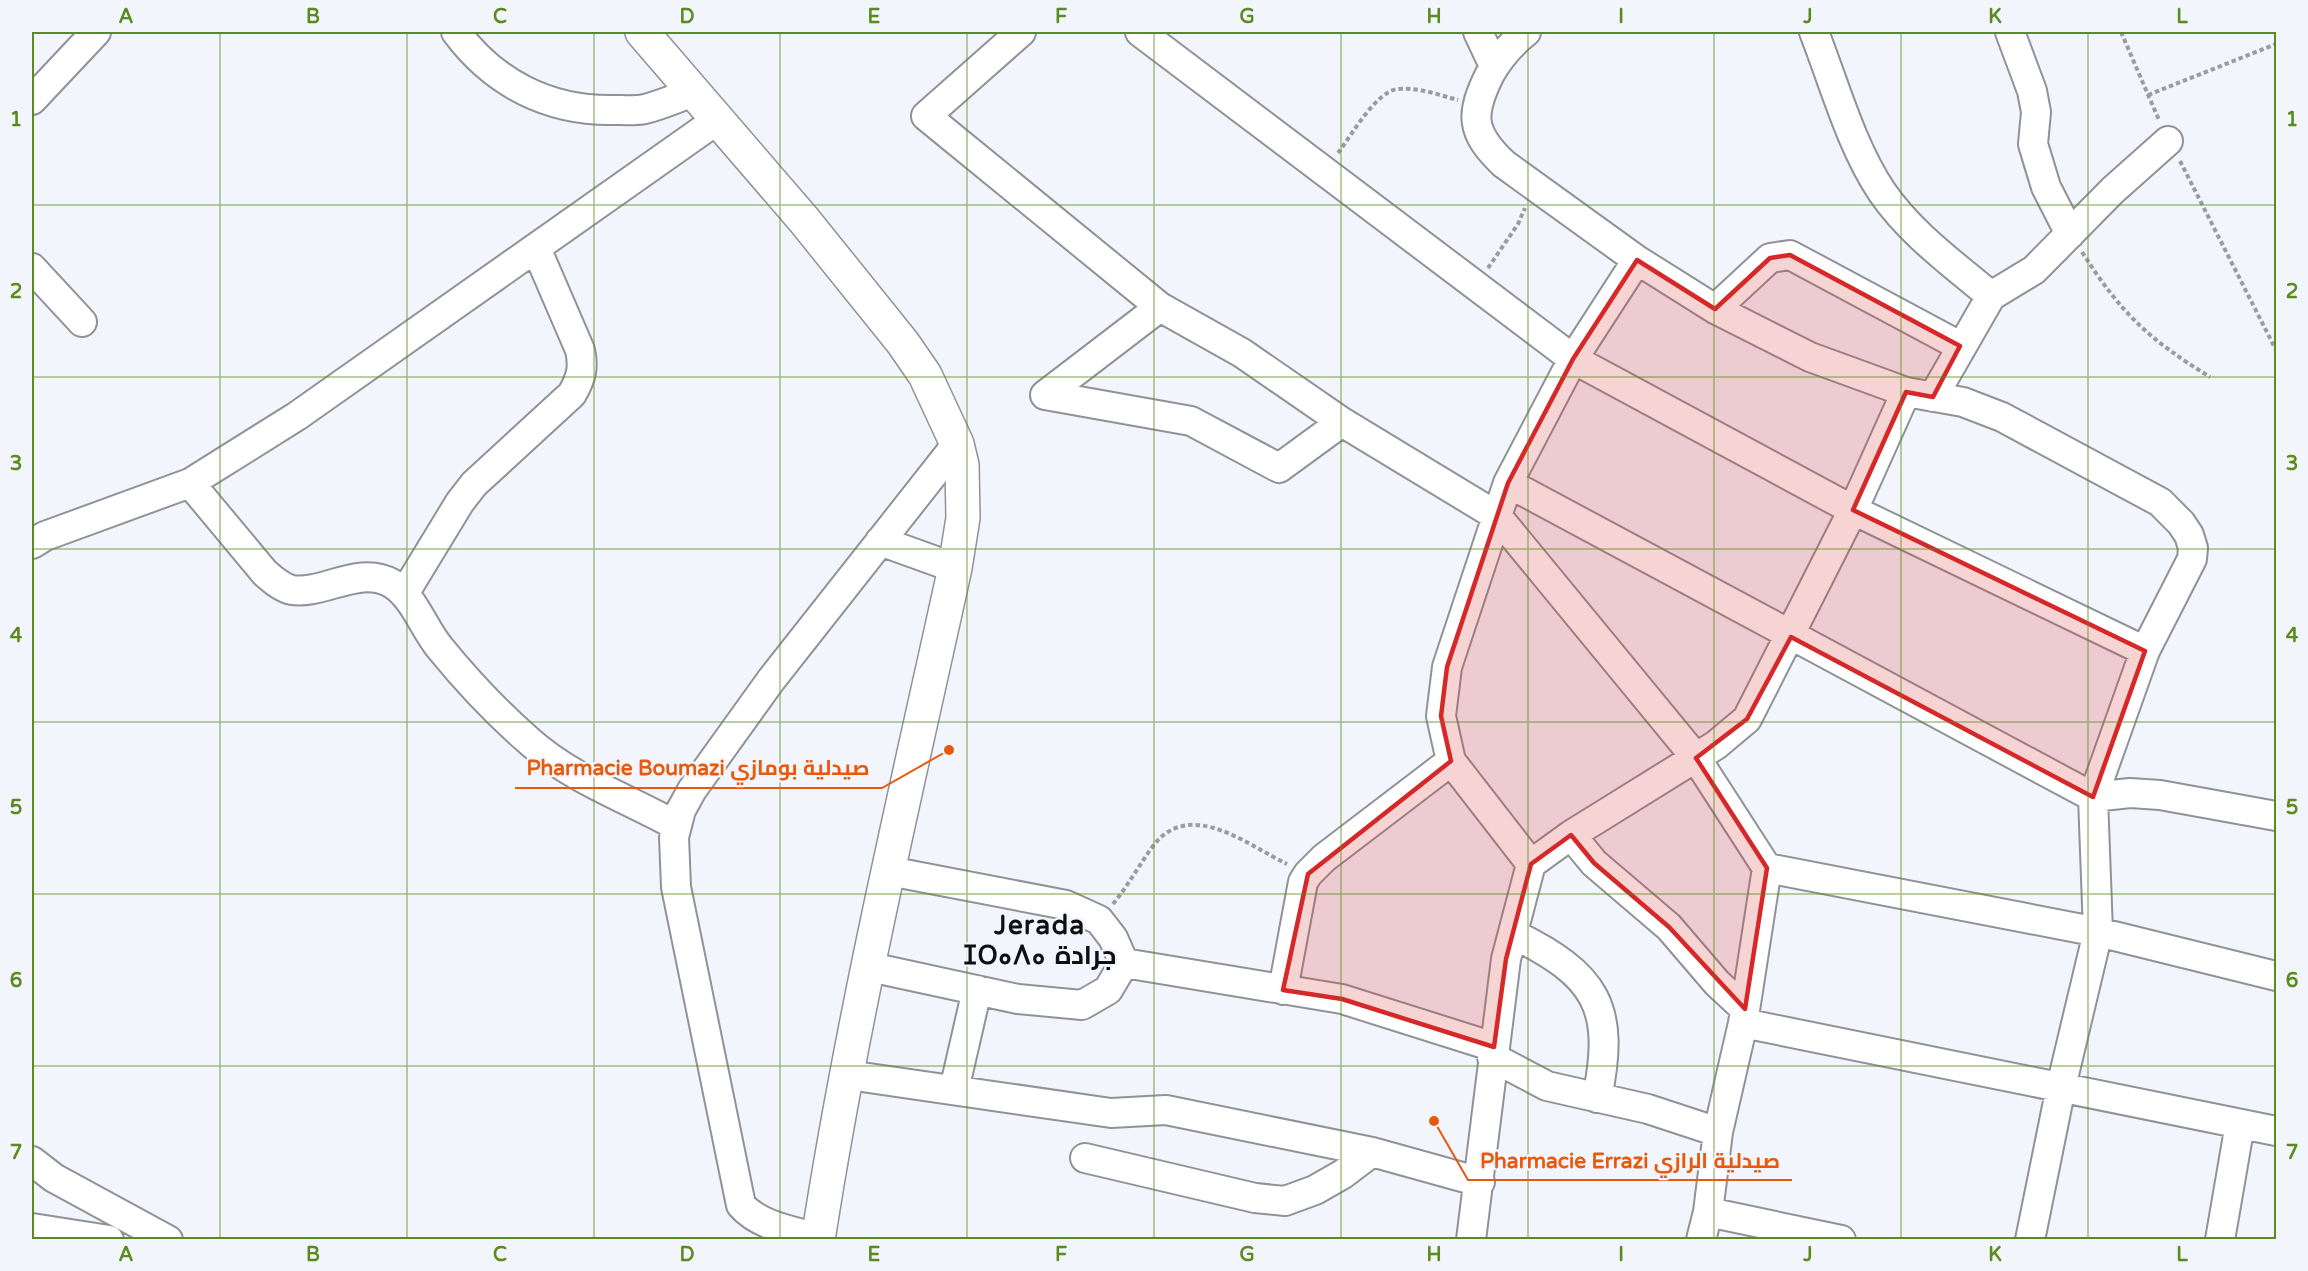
<svg xmlns="http://www.w3.org/2000/svg" width="2308" height="1271" viewBox="0 0 2308 1271" font-family="'Varela Round',Cairo,'Noto Sans Tifinagh',sans-serif">
  <style>
    .lines { fill: none; stroke-linecap: round; stroke-linejoin: round }
    .minor-casing { stroke: #909298; stroke-width: 32 }
    .major-casing { stroke: #909298; stroke-width: 36 }
    .path { stroke: #9b9ca1; stroke-width: 4; stroke-dasharray: 4.5 3; stroke-linecap: butt }
    .minor { stroke: #fff; stroke-width: 28 }
    .major { stroke: #fff; stroke-width: 33 }
    .marked { fill: #d62828; fill-opacity: 0.2; stroke: #d62828; stroke-width: 4.5; stroke-linejoin: round }
    .grid { fill: none; stroke: #5b8b1f; stroke-width: 1.5; stroke-opacity: 0.55 }
    .labels { text-anchor: middle; dominant-baseline: central; stroke-width: 4.5; stroke-linejoin: round; paint-order: stroke }
    .district-label { font-size: 26px; font-weight: bold; letter-spacing: 1.5px; fill: #0e0f11; stroke: #f3f5fc }
    .leader { fill: none; stroke: #e8590c; stroke-width: 2 }
    .callout-dot { fill: #e8590c; stroke: #f3f5fc; stroke-width: 2 }
    .callout-label { font-size: 21px; text-anchor: middle; font-weight: bold; fill: #e8590c; stroke: #f3f5fc; stroke-width: 4.5; stroke-linejoin: round; paint-order: stroke }
    .neatline { fill: none; stroke: #5b8b1f; stroke-width: 2 }
    .grid-label { font-size: 20px; text-anchor: middle; font-weight: bold; fill: #5b8b1f }
  </style>
  <rect width="100%" height="100%" fill="#f3f5fc"/>
  <g class="lines">
    <defs>
      <path id="minor" d="M456,32C494,83 548,111 613,110C623,110 635,111 645,109C661,105 677,98 693,92
        M1021,32L926,116L1160,307L1242,353L1342,422L1497,516L1696,758L1767,868L1743,1023L1718,1132L1708,1212L1701,1240
        M1140,32L1573,359L1853,510L2145,651
        M1478,32L1494,66
        M1526,32C1512,43 1499,58 1490,74C1470,114 1470,132 1504,164L1637,260L1715,309L1810,357L1906,392L1963,402L2002,417L2160,502L2181,523L2189,535L2193,548L2192,559L2145,651L2093,797L2098,932L2061,1087L2030,1240
        M1814,32C1834,83 1851,146 1882,192C1910,233 1953,264 1991,296
        M2010,32L2032,91L2036,112L2033,144L2046,187L2070,234
        M32,100L96,32
        M32,268L82,322
        M1160,307L1045,395L1191,421L1279,468L1342,422
        M1715,309L1770,258L1790,255L1960,346
        M1933,397L1991,296L2034,270L2113,190L2168,141
        M190,483L265,573C273,580 282,588 292,590C323,595 359,565 391,583C413,595 424,629 440,648C466,680 496,712 528,740C571,779 627,798 677,826
        M1508,483L2093,797L2130,793L2160,795L2276,816
        M880,541L955,568
        M32,544L45,536L190,483L297,416L717,120
        M404,594L460,502L474,484L572,394C581,378 584,368 580,350L536,248
        M1571,835L1594,863L1669,927L1717,983L1745,1009
        M1531,864L1571,835L1716,745L1747,719L1853,510L1906,392
        M1767,868L2098,932L2276,976
        M889,871L1066,905L1099,920L1113,938L1124,963
        M1513,934C1596,975 1616,1006 1597,1098
        M1124,963L1342,999L1494,1047
        M870,967L1018,999L1082,1005L1108,990L1124,963
        M1283,990L1303,882L1308,874L1324,858L1451,761
        M1743,1023L2276,1131
        M1492,1057L1547,1086L1648,1109L1718,1132
        M848,1075L1111,1113L1166,1110L1372,1152L1480,1182
        M954,1090L977,990
        M1085,1158L1255,1198L1285,1201L1315,1190L1343,1174L1372,1152
        M32,1161L54,1178L168,1240
        M1708,1212L1841,1240
        M32,1228L109,1240
        M818,1238C793,1231 759,1226 741,1205L676,887L674,837L681,810L692,790L771,680L957,444
        M1471,1240L1506,959L1531,864L1451,761L1441,716L1447,667L1508,483L1573,359L1637,260
        M2220,1240L2240,1124"/>
      <path id="major" d="M642,32L804,220L903,343L925,375L957,444L962,465L963,518L955,568C906,791 853,1014 818,1240"/>
    </defs>
    <use href="#minor" class="minor-casing"/>
    <use href="#major" class="major-casing"/>
    <path class="path" d="M2121,32L2159,120
      M2148,95L2276,44
      M1338,153C1351,136 1376,91 1398,89C1418,87 1439,95 1458,100
      M2180,161L2276,350
      M2082,252C2121,313 2148,339 2210,377
      M1488,268L1518,224L1525,208
      M1113,904C1128,886 1139,865 1153,846C1190,797 1249,846 1287,864"/>
    <use href="#minor" class="minor"/>
    <use href="#major" class="major"/>
  </g>
  <path class="marked" d="M1790,255L1960,346L1933,397L1906,392L1853,510L2145,651L2093,797L1791,637L1747,719L1696,758L1767,868L1745,1009L1669,927L1594,863L1571,835L1531,864L1506,959L1494,1047L1342,999L1283,990L1308,874L1451,761L1441,716L1447,667L1508,483L1573,359L1637,260L1715,309L1770,258Z"/>
  <path class="grid" d="M220,32V1240M407,32V1240M594,32V1240M780,32V1240M967,32V1240M1154,32V1240M1341,32V1240M1528,32V1240M1714,32V1240M1901,32V1240M2088,32V1240M32,205H2276M32,377H2276M32,549H2276M32,722H2276M32,894H2276M32,1066H2276"/>
  <g class="labels">
    <g class="district-label">
      <text x="1040" y="925">Jerada<tspan x="1040" dy="30">ⵊⵔⴰⴷⴰ جرادة</tspan></text>
    </g>
  </g>
  <path class="leader" d="M949 750L882 788H515M1434 1121L1468 1180H1792"/>
  <g class="callout-dot">
    <circle cx="949" cy="750" r="6"/>
    <circle cx="1434" cy="1121" r="6"/>
  </g>
  <g class="callout-label">
    <text x="698" y="775">Pharmacie Boumazi صيدلية بومازي</text>
    <text x="1630" y="1168">Pharmacie Errazi صيدلية الرازي</text>
  </g>
  <rect width="2308" height="1271" fill="none" stroke="#f3f5fc" stroke-width="66"/>
  <rect x="33" y="33" width="2242" height="1205" class="neatline"/>
  <g class="grid-label">
    <text x="126" y="23">A</text>
    <text x="313" y="23">B</text>
    <text x="500" y="23">C</text>
    <text x="687" y="23">D</text>
    <text x="874" y="23">E</text>
    <text x="1061" y="23">F</text>
    <text x="1247" y="23">G</text>
    <text x="1434" y="23">H</text>
    <text x="1621" y="23">I</text>
    <text x="1808" y="23">J</text>
    <text x="1995" y="23">K</text>
    <text x="2182" y="23">L</text>
    <text x="16" y="126">1</text>
    <text x="2292" y="126">1</text>
    <text x="16" y="298">2</text>
    <text x="2292" y="298">2</text>
    <text x="16" y="470">3</text>
    <text x="2292" y="470">3</text>
    <text x="16" y="642">4</text>
    <text x="2292" y="642">4</text>
    <text x="16" y="814">5</text>
    <text x="2292" y="814">5</text>
    <text x="16" y="987">6</text>
    <text x="2292" y="987">6</text>
    <text x="16" y="1159">7</text>
    <text x="2292" y="1159">7</text>
    <text x="126" y="1261">A</text>
    <text x="313" y="1261">B</text>
    <text x="500" y="1261">C</text>
    <text x="687" y="1261">D</text>
    <text x="874" y="1261">E</text>
    <text x="1061" y="1261">F</text>
    <text x="1247" y="1261">G</text>
    <text x="1434" y="1261">H</text>
    <text x="1621" y="1261">I</text>
    <text x="1808" y="1261">J</text>
    <text x="1995" y="1261">K</text>
    <text x="2182" y="1261">L</text>
  </g>
</svg>
